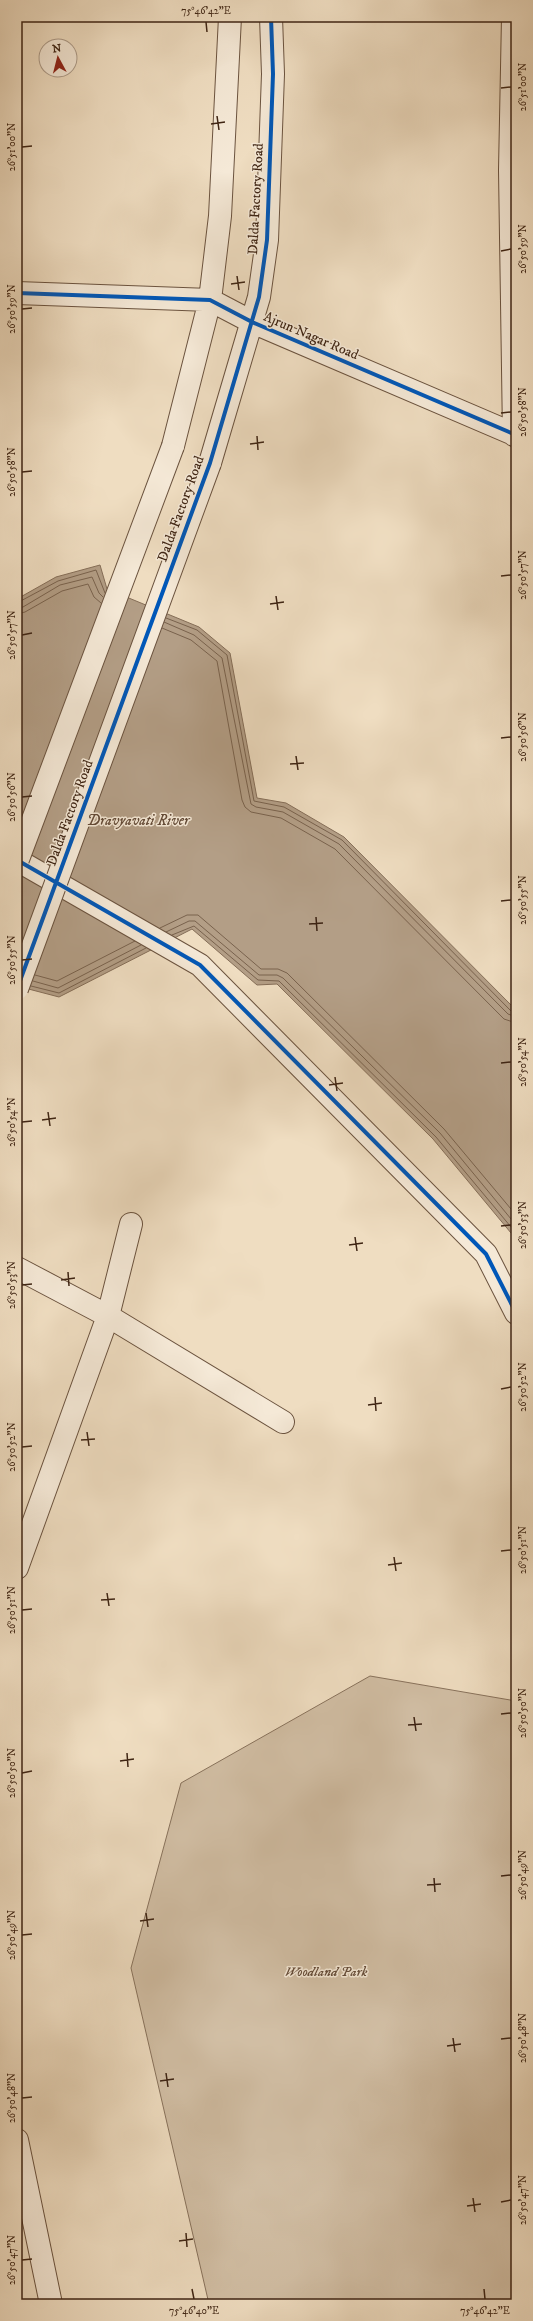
<svg xmlns="http://www.w3.org/2000/svg" width="533" height="2321" viewBox="0 0 533 2321" font-family="'IM FELL DW Pica',serif">
  <style>
    .green { fill: #d1bea4; stroke: #88725c }
    .water { fill: #b39e86; stroke: #856e58 }
    .lines { fill: none; stroke-linecap: round; stroke-linejoin: round }
    .shore { stroke: #79624d; stroke-width: 1 }
    .minor-casing { stroke: #6b533f; stroke-width: 24 }
    .minor { stroke: #f5e9d7; stroke-width: 22 }
    .minor-bridge-casing { stroke: #6b533f; stroke-width: 24; stroke-linecap: butt }
    .minor-bridge { stroke: #f5e9d7; stroke-width: 22 }
    .cycleway-casing { stroke: #f5e9d7; stroke-width: 6 }
    .cycleway { stroke: #0057b8; stroke-width: 4 }
    .ticks { fill: none; stroke: #3f2514; stroke-width: 1.5 }
    .labels { text-anchor: middle; dominant-baseline: central; stroke-width: 3; stroke-linejoin: round; paint-order: stroke }
    .street-label { font-size: 14px; fill: #3f2514; stroke: #f5e9d7 }
    .park-label { font-size: 14px; font-style: italic; fill: #644b38; stroke: #f5e9d7 }
    .water-label { font-size: 15px; font-style: italic; fill: #624936; stroke: #f5e9d7 }
    .neatline { fill: none; stroke: #3f2514; stroke-width: 1.5 }
    .ticks-label { font-size: 10px; text-anchor: middle; fill: #3f2514 }
  </style>
  <rect width="100%" height="100%" fill="#efddc1"/>
  <filter id="stains"><feTurbulence type="fractalNoise" baseFrequency=".005" numOctaves="4"/><feColorMatrix values="0 0 0 0 .2 0 0 0 0 .09 0 0 0 0 .02 0 0 0 .5 -.17"/></filter>
  <radialGradient id="worn" r=".72"><stop offset=".6" stop-color="#630" stop-opacity="0"/><stop offset="1" stop-color="#630" stop-opacity=".3"/></radialGradient>
  <path class="green" d="M370,1676L516,1701V2304H209L131,1968L181,1783Z"/>
  <path class="water" d="M100,565L107,589L199,627L230,653L257,798L286,803L344,837L516,1010V1239L433,1139L277,984L257,985L192,929L59,997L17,986V599L56,577Z"/>
  <g class="lines">
    <path class="shore" d="M17,603L58,581L96,570L105,593
      M17,608L23,607L60,585L92,577L99,593L103,597
      M17,614L25,612L62,591L88,584L94,597L101,603
      M166,618L197,630L227,655L254,801L284,807L342,840L511,1011L516,1012
      M164,622L194,635L222,658L251,804L256,807L283,812L339,844L508,1014L516,1017
      M162,628L191,640L217,661L242,800L245,807L251,812L281,818L335,849L504,1019L516,1023
      M160,928L187,915H198L261,969H278L287,973L444,1129L516,1215
      M166,932L189,921H195L259,975H277L283,978L440,1133L516,1225
      M172,935L194,926L258,980L279,981L436,1137L516,1233
      M35,975L57,981L135,941
      M33,981L58,988L141,945
      M31,986L59,993L146,948"/>
    <defs>
      <path id="minor" d="M513,17L510,170L516,172
        M510,170L514,435
        M17,293L210,300L252,322L516,435
        M173,446L210,300L220,216L230,17
        M210,463L259,297L267,240L273,74L271,17
        M17,860L200,965L486,1254L516,1313
        M17,1268L108,1316L283,1422
        M17,1568L108,1316L131,1224
        M17,2140L51,2304"/>
    </defs>
    <use href="#minor" class="minor-casing"/>
    <use href="#minor" class="minor"/>
    <defs>
      <path id="minor-bridge" d="M17,862L173,446
        M17,989L210,463"/>
    </defs>
    <use href="#minor-bridge" class="minor-bridge-casing"/>
    <use href="#minor-bridge" class="minor-bridge"/>
    <defs>
      <path id="cycleway" d="M17,293L210,300L252,322L516,435
        M17,860L200,965L486,1254L516,1313
        M17,989L210,463L259,297L267,240L273,74L271,17"/>
    </defs>
    <use href="#cycleway" class="cycleway-casing"/>
    <use href="#cycleway" class="cycleway"/>
  </g>
  <path class="ticks" d="M206,22L207,32M501,88L511,87M217,116L219,130M211,124L225,122M22,147L32,146M501,251L511,249M237,276L239,290M231,284L245,282M22,309L32,308M501,413L511,412M257,436L258,450M250,444L264,442M22,472L32,471M501,576L511,575M276,596L278,610M270,604L284,602M22,635L32,633M501,738L511,737M296,756L298,770M290,764L304,763M22,797L32,796M501,901L511,900M316,917L317,931M309,924L323,923M22,960L32,959M501,1063L511,1062M335,1077L337,1091M329,1085L343,1083M48,1112L50,1126M42,1120L56,1118M22,1122L32,1121M501,1226L511,1225M355,1237L357,1251M349,1245L363,1243M68,1272L69,1286M61,1280L75,1278M22,1285L32,1284M501,1389L511,1387M375,1397L376,1411M368,1405L382,1403M87,1432L89,1446M81,1440L95,1439M22,1447L32,1446M501,1551L511,1550M394,1557L396,1571M388,1565L402,1563M107,1593L109,1606M101,1600L115,1599M22,1610L32,1609M501,1714L511,1713M414,1717L416,1731M408,1725L422,1724M127,1753L128,1767M120,1761L134,1759M22,1773L32,1771M501,1876L511,1875M434,1878L435,1892M427,1885L441,1884M146,1913L148,1927M140,1921L154,1919M22,1935L32,1934M453,2038L455,2052M501,2039L511,2038M447,2046L461,2044M166,2073L168,2087M160,2081L174,2079M22,2098L32,2097M473,2198L475,2212M501,2202L511,2200M467,2206L481,2204M186,2233L187,2247M179,2241L193,2239M22,2260L32,2259M192,2289L194,2299M484,2289L485,2299"/>
  <g class="labels">
    <g class="street-label">
      <text transform="translate(256 199) rotate(-87)">Dalda Factory Road</text>
      <text transform="translate(311 336) rotate(23)">Ajrun Nagar Road</text>
      <text transform="translate(181 509) rotate(-70)">Dalda Factory Road</text>
      <text transform="translate(70 813) rotate(-70)">Dalda Factory Road</text>
    </g>
    <g class="park-label">
      <text x="326" y="1972">Woodland Park</text>
    </g>
    <g class="water-label">
      <text x="138" y="820">Dravyavati River</text>
    </g>
  </g>
  <rect width="533" height="2321" fill="none" stroke="#efddc1" stroke-width="44"/>
  <g transform="translate(58 58) rotate(353)"><circle r="19" fill="#f5e9d7" stroke="#ac9b89"/>
  <path d="M0-3L7 15L0 10L-7 15Z" fill="#8f2418"/>
  <text y="-6" font-size="11" font-weight="bold" text-anchor="middle" fill="#3f2514">N</text>
  </g>
  <rect x="22" y="22" width="489" height="2277" class="neatline"/>
  <g class="ticks-label">
    <text x="206" y="14">75°46'42"E</text>
    <text transform="translate(522 87) rotate(-90)" y="4">26°51'00"N</text>
    <text transform="translate(11 147) rotate(-90)" y="4">26°51'00"N</text>
    <text transform="translate(522 249) rotate(-90)" y="4">26°50'59"N</text>
    <text transform="translate(11 309) rotate(-90)" y="4">26°50'59"N</text>
    <text transform="translate(522 412) rotate(-90)" y="4">26°50'58"N</text>
    <text transform="translate(11 472) rotate(-90)" y="4">26°50'58"N</text>
    <text transform="translate(522 575) rotate(-90)" y="4">26°50'57"N</text>
    <text transform="translate(11 635) rotate(-90)" y="4">26°50'57"N</text>
    <text transform="translate(522 737) rotate(-90)" y="4">26°50'56"N</text>
    <text transform="translate(11 797) rotate(-90)" y="4">26°50'56"N</text>
    <text transform="translate(522 900) rotate(-90)" y="4">26°50'55"N</text>
    <text transform="translate(11 960) rotate(-90)" y="4">26°50'55"N</text>
    <text transform="translate(522 1062) rotate(-90)" y="4">26°50'54"N</text>
    <text transform="translate(11 1122) rotate(-90)" y="4">26°50'54"N</text>
    <text transform="translate(522 1225) rotate(-90)" y="4">26°50'53"N</text>
    <text transform="translate(11 1285) rotate(-90)" y="4">26°50'53"N</text>
    <text transform="translate(522 1387) rotate(-90)" y="4">26°50'52"N</text>
    <text transform="translate(11 1447) rotate(-90)" y="4">26°50'52"N</text>
    <text transform="translate(522 1550) rotate(-90)" y="4">26°50'51"N</text>
    <text transform="translate(11 1610) rotate(-90)" y="4">26°50'51"N</text>
    <text transform="translate(522 1713) rotate(-90)" y="4">26°50'50"N</text>
    <text transform="translate(11 1773) rotate(-90)" y="4">26°50'50"N</text>
    <text transform="translate(522 1875) rotate(-90)" y="4">26°50'49"N</text>
    <text transform="translate(11 1935) rotate(-90)" y="4">26°50'49"N</text>
    <text transform="translate(522 2038) rotate(-90)" y="4">26°50'48"N</text>
    <text transform="translate(11 2098) rotate(-90)" y="4">26°50'48"N</text>
    <text transform="translate(522 2200) rotate(-90)" y="4">26°50'47"N</text>
    <text transform="translate(11 2260) rotate(-90)" y="4">26°50'47"N</text>
    <text x="194" y="2314">75°46'40"E</text>
    <text x="485" y="2314">75°46'42"E</text>
  </g>
  <rect width="100%" height="100%" filter="url(#stains)"/>
  <rect width="100%" height="100%" fill="url(#worn)"/>
</svg>
